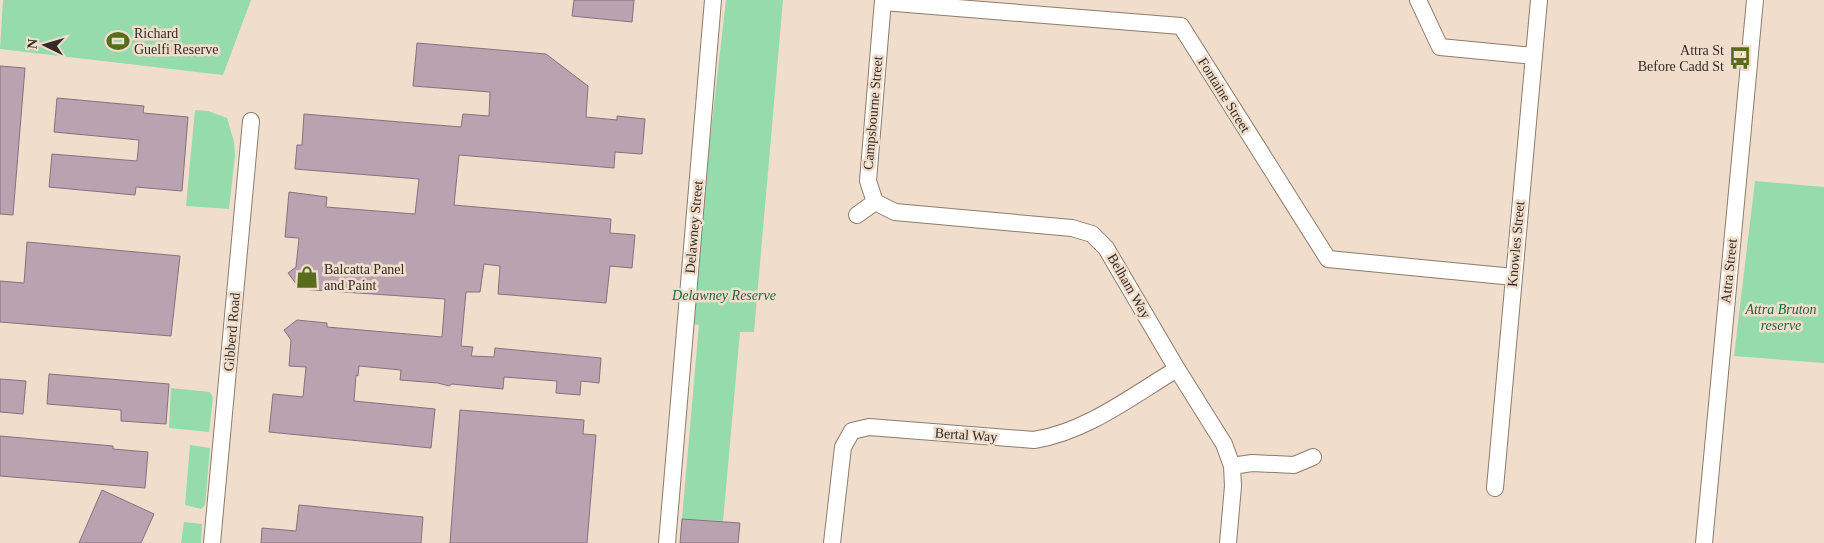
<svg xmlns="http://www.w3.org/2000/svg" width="1824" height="543" viewBox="0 0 1824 543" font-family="'Times New Roman',serif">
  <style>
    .green { fill: #95dbac }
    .building { fill: #b9a3b0; stroke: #87717e }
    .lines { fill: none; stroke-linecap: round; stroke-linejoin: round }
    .minor-casing { stroke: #8d7c6b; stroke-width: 18 }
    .minor { stroke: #fff; stroke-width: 16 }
    .labels { text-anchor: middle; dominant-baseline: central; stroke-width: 5; stroke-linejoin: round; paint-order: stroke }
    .poi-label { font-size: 14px; fill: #332b25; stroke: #f0ddcb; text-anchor: start }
    .street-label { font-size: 14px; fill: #332b25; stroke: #f0ddcb }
    .park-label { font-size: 14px; font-style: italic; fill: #26633f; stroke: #f0ddcb }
  </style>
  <rect width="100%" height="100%" fill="#f0ddcb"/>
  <path class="green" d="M3,0H251L223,75L0,49Z
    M726,0H783L754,332H740L723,521L682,519L699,325L689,323Z
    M195,110L208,111L227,118L234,142L235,155L229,209L186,206Z
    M1755,181L1824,187V363L1734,356Z
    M171,388L210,392L213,398L209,432L169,428Z
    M190,445L210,448L205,505L201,509L185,505Z
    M184,522L202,524L201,543H181Z"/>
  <path class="building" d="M574,0H634L632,22L572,16Z
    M417,43L546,54L588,86L586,117L617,120V116L645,119L642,154L615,152L614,168L459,155L454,205L611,219L610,233L635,235L632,268L610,266L606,303L498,294L500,266L484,264L480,292H466L461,346L473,347L471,356L494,357L495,348L601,358L599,383L581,381L580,395L556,393L557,381L504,377L503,389L452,384L449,386L438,383L400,380L401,370L359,366L358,376L356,375L354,401L435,409L431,448L269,432L273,394L303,397L306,367L289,366L291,340L284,330L297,320L327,323V327L442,337L445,299L300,289L288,273L296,267L299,238L285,237L289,192L327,197L326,207L415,214L419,179L295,169L297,145H302L304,114L461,127L463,114L489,116L490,92L413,86Z
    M0,66L25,68L13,215L0,214Z
    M57,98L144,106L143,113L188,117L182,191L136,187L135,195L49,187L52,154L137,161L139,140L54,132Z
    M27,242L180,256L171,336L0,322V281L24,283Z
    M49,374L169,384L166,424L121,421V410L47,404Z
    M0,379L26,381L23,414L0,412Z
    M460,410L584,420L583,434L596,435L587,543H450Z
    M0,436L113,446V449L148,452L145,488L0,476Z
    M102,490L154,514L141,543H79Z
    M299,505L423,517L421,543H261L262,528L296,531Z
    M682,519L740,523L738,543H680Z"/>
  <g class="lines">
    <defs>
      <path id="minor" d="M1418,0L1440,47L1533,56
        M883,2L1181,26L1328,259L1514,277
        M875,202L895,212L1072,228L1092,234L1106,248L1177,369L1224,444L1232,466L1233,486L1228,543
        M857,215L875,202L868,181L883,0
        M1232,466L1252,463L1294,465L1313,457
        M1495,488L1539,0
        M212,543L251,121
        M667,543L713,0
        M832,543L843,447L852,431L869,427L1034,440C1086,432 1132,396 1177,369
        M1704,543L1755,0"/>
    </defs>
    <use href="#minor" class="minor-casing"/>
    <use href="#minor" class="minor"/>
  </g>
  <defs>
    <symbol id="stadium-bare" viewBox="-9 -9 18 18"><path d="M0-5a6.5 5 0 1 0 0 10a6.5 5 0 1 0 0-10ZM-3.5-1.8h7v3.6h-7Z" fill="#586c1b" stroke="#f0ddcb" stroke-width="2.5" paint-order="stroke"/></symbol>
    <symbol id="bus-bare" viewBox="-9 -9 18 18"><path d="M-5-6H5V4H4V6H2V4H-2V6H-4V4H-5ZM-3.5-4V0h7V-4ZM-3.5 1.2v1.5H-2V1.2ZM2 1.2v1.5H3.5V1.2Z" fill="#586c1b" stroke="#f0ddcb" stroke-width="2.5" paint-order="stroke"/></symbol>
    <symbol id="shop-bare" viewBox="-9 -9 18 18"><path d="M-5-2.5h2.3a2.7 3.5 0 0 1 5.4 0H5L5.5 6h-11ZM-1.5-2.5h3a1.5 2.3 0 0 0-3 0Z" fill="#586c1b" stroke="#f0ddcb" stroke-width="2.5" paint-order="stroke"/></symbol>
  </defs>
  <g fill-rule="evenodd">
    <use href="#stadium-bare" x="102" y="25" width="32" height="32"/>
    <use href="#bus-bare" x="1724" y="42" width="32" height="32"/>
    <use href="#shop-bare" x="291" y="261" width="32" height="32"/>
  </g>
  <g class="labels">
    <g class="poi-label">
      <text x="134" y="33">Richard<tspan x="134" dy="16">Guelfi Reserve</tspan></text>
      <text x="1724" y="50" text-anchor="end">Attra St<tspan x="1724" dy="16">Before Cadd St</tspan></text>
      <text x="324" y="269">Balcatta Panel<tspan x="324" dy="16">and Paint</tspan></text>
    </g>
    <g class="street-label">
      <text transform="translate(1224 95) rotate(58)">Fontaine Street</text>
      <text transform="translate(873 113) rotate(-85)">Campsbourne Street</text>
      <text transform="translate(694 227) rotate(-85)">Delawney Street</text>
      <text transform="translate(1516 244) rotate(-85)">Knowles Street</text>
      <text transform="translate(1729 271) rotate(-84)">Attra Street</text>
      <text transform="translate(1129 286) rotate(60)">Belham Way</text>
      <text transform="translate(232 332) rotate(-85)">Gibberd Road</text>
      <text transform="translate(966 435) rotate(4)">Bertal Way</text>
    </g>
    <g class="park-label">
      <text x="724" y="295">Delawney Reserve</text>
      <text x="1781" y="309">Attra Bruton<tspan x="1781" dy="16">reserve</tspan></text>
    </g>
  </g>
  <g transform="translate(45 45) rotate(275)" stroke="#f0ddcb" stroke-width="4" paint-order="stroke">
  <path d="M0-4L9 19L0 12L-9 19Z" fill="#332b25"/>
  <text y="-8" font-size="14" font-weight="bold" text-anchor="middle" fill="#332b25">N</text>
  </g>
</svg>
